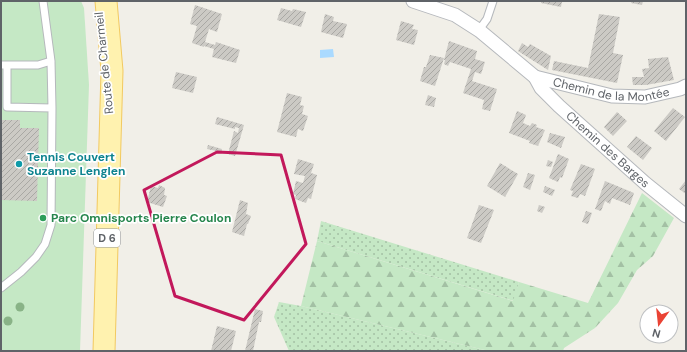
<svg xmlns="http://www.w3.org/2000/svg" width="687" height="352" viewBox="0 0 687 352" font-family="'DM Sans',sans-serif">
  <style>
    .grass { fill: url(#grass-dots) }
    .forest { fill: url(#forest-firs) }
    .park { fill: #c5e8c5 }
    .water { fill: #aadaff }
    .building { fill: url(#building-hatch) }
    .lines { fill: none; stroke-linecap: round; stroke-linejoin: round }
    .service-casing { stroke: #b5b8bc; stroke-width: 9 }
    .minor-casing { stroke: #b5b8bc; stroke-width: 15 }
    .primary-casing { stroke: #f2c960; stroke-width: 23 }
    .service { stroke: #fff; stroke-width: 7 }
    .minor { stroke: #fff; stroke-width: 13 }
    .primary { stroke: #fff2af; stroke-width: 21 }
    .tree { fill: #89b387 }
    .marked { fill: none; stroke: #c2185b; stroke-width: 3; stroke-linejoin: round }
    .culture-dot { fill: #0f9aa8; stroke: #fff; stroke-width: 1.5 }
    .leisure-dot { fill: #2e9e5b; stroke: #fff; stroke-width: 1.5 }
    .labels { text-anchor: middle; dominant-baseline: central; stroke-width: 3.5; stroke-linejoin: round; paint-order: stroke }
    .shield { fill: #fff; stroke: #8f9295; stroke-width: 1 }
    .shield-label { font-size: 11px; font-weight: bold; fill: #5f6368 }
    .street-label { font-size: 12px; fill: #5f6368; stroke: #fff }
    .culture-label { font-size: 12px; font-weight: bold; fill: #0d838f; stroke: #fff; text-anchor: start }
    .leisure-label { font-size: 12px; font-weight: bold; fill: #27864d; stroke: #fff; text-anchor: start }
  </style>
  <defs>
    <pattern id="grass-dots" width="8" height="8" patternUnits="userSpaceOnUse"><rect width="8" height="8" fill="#c5e8c5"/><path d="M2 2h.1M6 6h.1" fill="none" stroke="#a3c0a4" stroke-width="1.8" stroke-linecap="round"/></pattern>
    <pattern id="forest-firs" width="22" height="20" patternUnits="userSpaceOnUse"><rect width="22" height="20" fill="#c5e8c5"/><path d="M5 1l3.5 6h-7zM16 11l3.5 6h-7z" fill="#a3c0a4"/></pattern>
    <pattern id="building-hatch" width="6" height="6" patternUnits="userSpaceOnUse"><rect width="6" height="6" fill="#cccac5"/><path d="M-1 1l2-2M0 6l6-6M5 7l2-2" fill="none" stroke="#a9a8a4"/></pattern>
  </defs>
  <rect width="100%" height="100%" fill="#f1efe8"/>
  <path class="grass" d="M321,221L519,282L514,301L317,241Z
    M279,302L301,306L489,351H289L274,317Z"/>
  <path class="forest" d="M642,193L674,218L653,256L637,270L618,303L595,328L564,348L563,351H489L301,306L317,241L513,301L519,282L588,303Z"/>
  <path class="park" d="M1,1H81L84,8L89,85L80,351H1Z"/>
  <path class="water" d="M333,49L334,57L320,58V50Z"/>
  <path class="building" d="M541,1H562L561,7L541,3Z
    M632,1H643L642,5L631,3Z
    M195,5L222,14L217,32L209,29L205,42L215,45L216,42L240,50L236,63L212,57L214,49L204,46V47L192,43L197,26L190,24Z
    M281,8L292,11L293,9L306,12L301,27L277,20Z
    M325,14L334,17L333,21L347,24L343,38L321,32Z
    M599,14L620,17L613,53L623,55L617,83L552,70L554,61L588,68Z
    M401,21L414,25L412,29L418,30L414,45L396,40Z
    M449,41L477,51L475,59L485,62L481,74L475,72L472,81L497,89L490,111L482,109L484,100L463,93L471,69L450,62L448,66L444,64L445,60H444Z
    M522,43L528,47L530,44L551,56L548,70L518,51Z
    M430,55L444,58L435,86L420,81L424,67H426Z
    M668,57L674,80L646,85H633L632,77H644L642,69L649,68L648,59Z
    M176,72L197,77L193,93L172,88Z
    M287,93L302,97L300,105L304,106L302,114L308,116L303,131L298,129L296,137L277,132Z
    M428,95L436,98L434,107L425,105Z
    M673,108L685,117L666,141L654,131Z
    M517,111L526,115L523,123L530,126L532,123L537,125L536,127L545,130L538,146L529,143L530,141L509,133Z
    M617,112L627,121L613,136L604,127Z
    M217,117L244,125L235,156L228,154L234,131L238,133L239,128L235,127V129L215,124Z
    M1,120H20V128H39L37,201L1,200Z
    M550,133L565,137L561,148L547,142Z
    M636,136L652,148L643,160L627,147Z
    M208,145L222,149L221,152L207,149Z
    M558,154L569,159L562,178L560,177L558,182L549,178Z
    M298,159L314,164L311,173L317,175L311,199L308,198L306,203L295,199L296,195L293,194L296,181L303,183L305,176L294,174Z
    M548,160L553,162L551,167L546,166Z
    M500,163L518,174L505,197L487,186Z
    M581,164L595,169L585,196L580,194L578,198L571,196L573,191L570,190Z
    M528,173L535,175L530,190L523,187Z
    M686,180V194L679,189Z
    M605,181L634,193L630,205L612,198L610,204L605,201L601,211L595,209Z
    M159,185L165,188L164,195L167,196L163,207L147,202L151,186L158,188Z
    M545,186L555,190L552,196L543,192Z
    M240,200L248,203L246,214L251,216L248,224H247L244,236L232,232Z
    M479,205L494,210L481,243L467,238Z
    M539,205L545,207L542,213L537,211Z
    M586,211L592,213L588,224L582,222Z
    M255,309L263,311L261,322H259L253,351H245Z
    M217,326L236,331L231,351H211Z"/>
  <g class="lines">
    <defs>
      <path id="service" d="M479,30L487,19L493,1
        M1,65H38L51,61
        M7,65V107L52,108
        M1,288L21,272L36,257L45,244L51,225L52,108L51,61L43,1"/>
      <g id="minor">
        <path id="s1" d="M413,1L455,15L480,31L535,77L541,88L559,106L645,183L686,216"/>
        <path id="s2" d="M535,77L612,96L645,97L680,89L686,86"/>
      </g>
      <path id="primary" d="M104,351L112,71L106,1"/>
    </defs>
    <use href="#service" class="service-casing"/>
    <use href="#minor" class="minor-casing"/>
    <use href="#primary" class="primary-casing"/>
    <use href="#service" class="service"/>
    <use href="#minor" class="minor"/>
    <use href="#primary" class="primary"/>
  </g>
  <g class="tree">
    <circle cx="20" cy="307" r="4.5"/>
    <circle cx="8" cy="321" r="4.5"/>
  </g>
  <path class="marked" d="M217,152L281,155L306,244L244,320L175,296L144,190Z"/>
  <circle class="culture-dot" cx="19" cy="164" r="4"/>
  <circle class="leisure-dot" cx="43" cy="218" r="4"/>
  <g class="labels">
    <rect class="shield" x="94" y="229" width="26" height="18" rx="3"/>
    <g class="shield-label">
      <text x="107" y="238">D 6</text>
    </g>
    <g class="street-label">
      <text transform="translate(104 63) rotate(-96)">Route de Charmeil</text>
      <text stroke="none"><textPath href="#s2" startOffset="78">Chemin de la Montée</textPath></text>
      <text stroke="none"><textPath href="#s1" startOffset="249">Chemin des Barges</textPath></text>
    </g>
    <g class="culture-label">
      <text x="27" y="157">Tennis Couvert<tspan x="27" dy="14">Suzanne Lenglen</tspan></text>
    </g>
    <g class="leisure-label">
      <text x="51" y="218">Parc Omnisports Pierre Coulon</text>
    </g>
  </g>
  <rect width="687" height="352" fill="none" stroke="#5f6368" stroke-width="4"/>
  <g transform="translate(659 324) rotate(195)"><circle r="19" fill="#ffffff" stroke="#bfc1c3"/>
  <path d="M0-3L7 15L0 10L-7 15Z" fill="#ea4335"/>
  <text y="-6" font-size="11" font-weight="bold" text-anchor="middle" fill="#5f6368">N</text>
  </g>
</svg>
